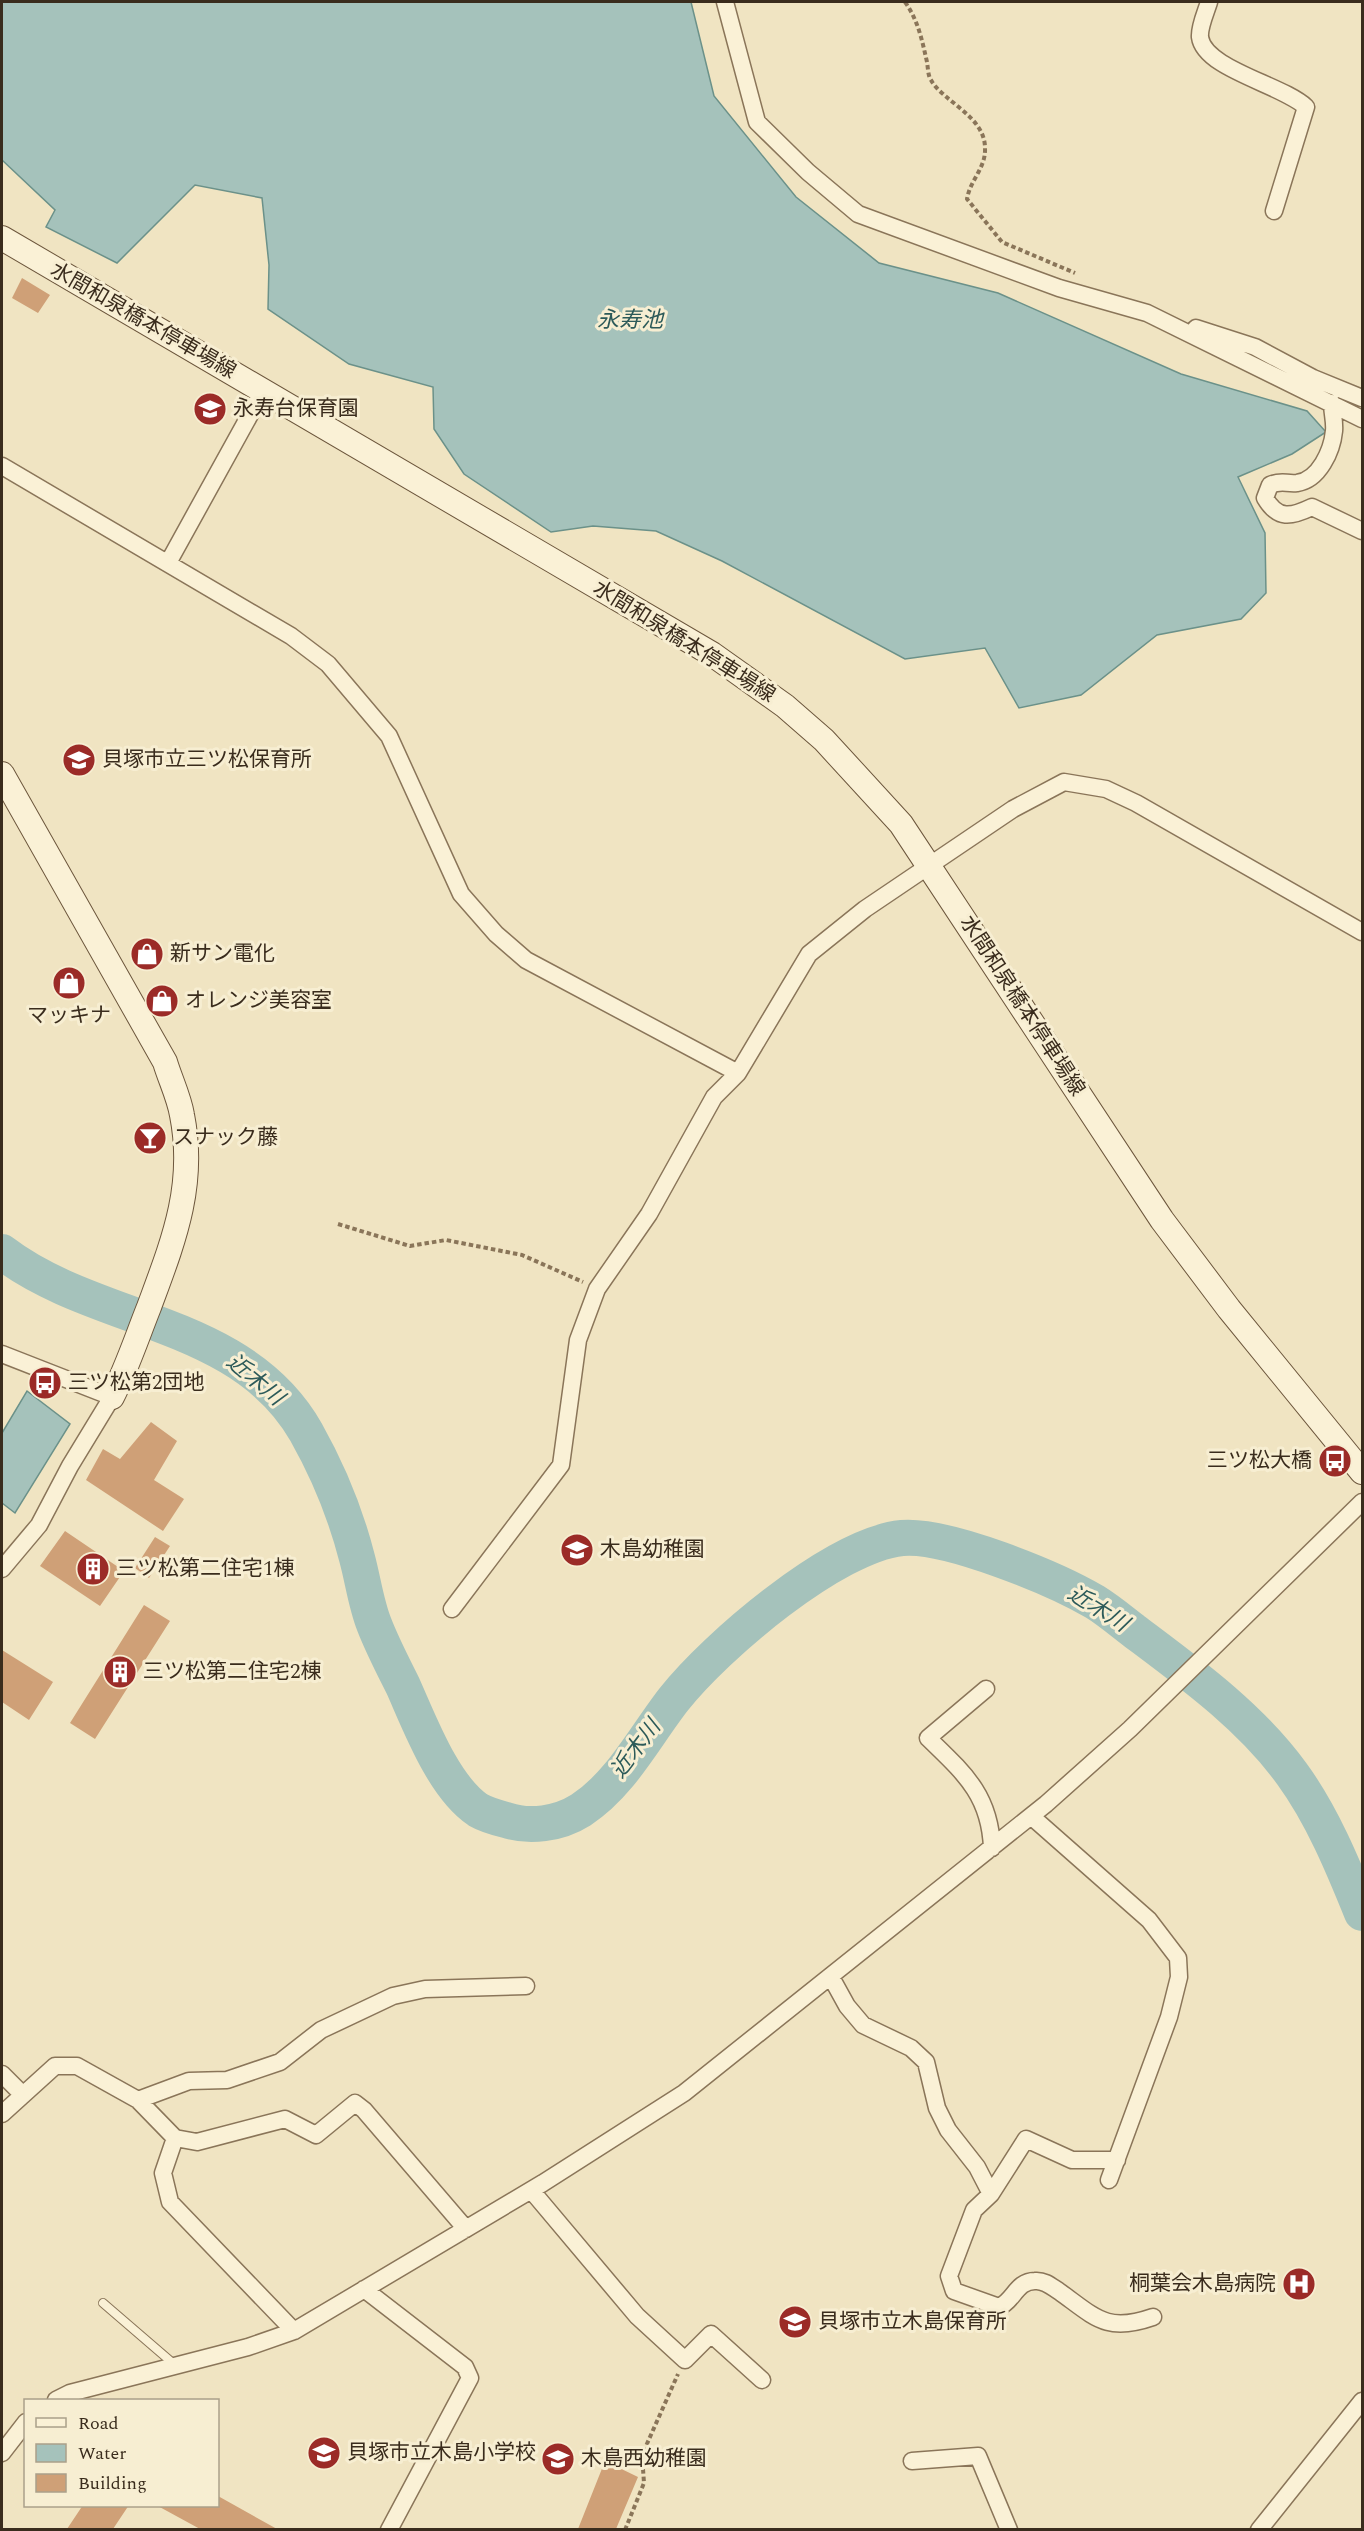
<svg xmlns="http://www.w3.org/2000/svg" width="1364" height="2531" viewBox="0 0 1364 2531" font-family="Spectral,'Noto Sans JP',serif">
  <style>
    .water { fill: #a5c2bb; stroke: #6b9189; stroke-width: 1.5 }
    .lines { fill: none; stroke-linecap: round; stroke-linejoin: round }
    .river { stroke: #a5c2bb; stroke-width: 36 }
    .building { fill: #cfa077 }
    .lane-casing { stroke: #8a7559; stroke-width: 10 }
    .street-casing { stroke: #8a7559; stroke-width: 19 }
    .secondary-casing { stroke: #6c563c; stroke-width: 26 }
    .path { stroke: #8a7559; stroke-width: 4; stroke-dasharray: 4.5 3; stroke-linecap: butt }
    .lane { stroke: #faf1d6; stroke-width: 8 }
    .street { stroke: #faf1d6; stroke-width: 16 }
    .secondary { stroke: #faf1d6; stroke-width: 24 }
    .labels { text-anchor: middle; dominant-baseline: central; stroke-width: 6; stroke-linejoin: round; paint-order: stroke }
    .street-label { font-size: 21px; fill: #3a2c1d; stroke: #f7eed2 }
    .poi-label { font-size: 21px; fill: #3a2c1d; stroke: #f7eed2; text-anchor: start }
    .water-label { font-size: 22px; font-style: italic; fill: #2c5a59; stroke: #f7eed2 }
  </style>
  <rect width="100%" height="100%" fill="#f0e4c2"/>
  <path class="water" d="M2,2H691L714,96L796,197L879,263L998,293L1181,374L1307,411L1326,432L1292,454L1238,477L1265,533L1266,593L1241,619L1157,635L1081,695L1019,708L985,648L905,659L722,561L656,531L593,526L551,532L464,474L434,429L433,387L349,364L268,309L269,265L262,198L195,185L117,263L46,227L55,210L2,160Z
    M27,1391L70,1424L15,1513L2,1503V1433Z"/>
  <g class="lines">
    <path class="river" d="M2,1252C96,1324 242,1319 306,1432C328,1471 346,1515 357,1558C363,1580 366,1604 374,1624C382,1645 393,1666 403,1686C420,1724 443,1786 478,1810C485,1814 498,1818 506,1820C529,1828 559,1824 581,1810C621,1784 645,1736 674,1699C716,1646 834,1545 902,1538C947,1534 1054,1578 1095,1602C1108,1610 1121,1621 1134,1631C1190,1673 1251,1717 1292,1774C1322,1815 1343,1866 1362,1913"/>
  </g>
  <path class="building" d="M22,278L50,295L38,313L12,298Z
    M151,1422L177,1441L154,1480L184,1499L163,1531L86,1480L103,1449L120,1459Z
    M65,1531L124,1571L100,1606L40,1566Z
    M155,1537L170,1546L149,1578L135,1568Z
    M144,1605L170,1621L95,1739L70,1723Z
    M2,1650L53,1682L29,1720L2,1702Z
    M605,2461L638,2477L616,2529H578Z
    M218,2496L277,2529H200L156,2505H218Z
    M83,2505H129L113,2529H67Z"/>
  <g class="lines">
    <defs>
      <path id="lane" d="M103,2303L175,2365"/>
      <path id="street" d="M725,2L757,122L808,172L858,214L1059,288L1147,313L1362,419
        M1209,2C1206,12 1199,27 1200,37C1204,69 1283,85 1306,107L1274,211
        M1196,328L1255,347L1313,378L1362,398
        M1332,403C1332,412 1335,422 1334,431C1332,451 1319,480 1297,483C1286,484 1281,480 1270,485L1265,498C1278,520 1291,517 1312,507L1362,531
        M2,466L291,636L328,664L389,736L461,894L496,934L526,960L738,1073
        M168,563L263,391
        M2,1354L112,1397L70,1466L39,1525L2,1569
        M452,1609L561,1465L578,1340L597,1289L649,1214L714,1097L738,1073L809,954L865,909L1013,809L1064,782L1106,789L1136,803L1362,932
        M986,1689L928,1738C964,1773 990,1795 992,1848
        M1031,1816L1149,1920L1178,1958L1179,1977L1169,2017L1109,2180
        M831,1977L847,2006L863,2025L911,2048L926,2062L937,2108L948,2130L977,2167L991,2194
        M2,2074L22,2094
        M138,2100L189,2081L227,2080L280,2062L321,2030L393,1996L425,1989L526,1986
        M2,2114L55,2066H77L138,2100L175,2138L197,2142L285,2119L316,2135L355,2103L364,2110L466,2229
        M175,2138L163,2173L170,2202L294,2331
        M1117,2160H1072L1026,2139L991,2194L974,2210L949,2276L954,2291L999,2307C1014,2301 1016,2281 1035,2281C1045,2280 1052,2287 1060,2292C1096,2318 1107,2333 1153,2317
        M531,2190L637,2316L685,2360L711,2334L762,2380
        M364,2289L465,2367L470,2378L389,2530
        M56,2400L70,2393L248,2347L294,2331L543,2183L684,2093L1046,1804L1130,1729L1362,1502
        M2,2453L26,2422
        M912,2461L978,2456L1009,2530
        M1259,2530L1362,2401"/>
      <path id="secondary" d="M2,238L712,654L785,706L824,740L901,824L1162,1220L1229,1309L1362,1472
        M2,774L165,1062C170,1079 179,1097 182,1115C196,1186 173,1242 149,1307C137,1337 127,1368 112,1397"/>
    </defs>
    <use href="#lane" class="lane-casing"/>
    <use href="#street" class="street-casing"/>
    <use href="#secondary" class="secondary-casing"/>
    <path class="path" d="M905,2C918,20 922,40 927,62C928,68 928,76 931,80C942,101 985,116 985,148C986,168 970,180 967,199L1002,242L1075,273
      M338,1224L410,1246L446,1240L522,1255L583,1282
      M625,2530L644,2483L642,2455L678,2374"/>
    <use href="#lane" class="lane"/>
    <use href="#street" class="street"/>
    <use href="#secondary" class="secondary"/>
  </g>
  <defs>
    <symbol id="school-disc" viewBox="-11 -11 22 22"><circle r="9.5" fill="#9b2b27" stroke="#f7eed2"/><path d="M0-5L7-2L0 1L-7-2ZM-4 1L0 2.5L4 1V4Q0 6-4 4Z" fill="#fff"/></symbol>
    <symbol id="shop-disc" viewBox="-11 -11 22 22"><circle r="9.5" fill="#9b2b27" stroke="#f7eed2"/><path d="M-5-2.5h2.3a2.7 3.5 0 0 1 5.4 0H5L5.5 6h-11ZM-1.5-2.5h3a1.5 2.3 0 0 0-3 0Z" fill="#fff"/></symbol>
    <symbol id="bar-disc" viewBox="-11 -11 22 22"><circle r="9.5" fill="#9b2b27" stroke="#f7eed2"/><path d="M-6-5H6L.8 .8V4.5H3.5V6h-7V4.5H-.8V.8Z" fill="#fff"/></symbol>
    <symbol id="bus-disc" viewBox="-11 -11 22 22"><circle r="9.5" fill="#9b2b27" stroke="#f7eed2"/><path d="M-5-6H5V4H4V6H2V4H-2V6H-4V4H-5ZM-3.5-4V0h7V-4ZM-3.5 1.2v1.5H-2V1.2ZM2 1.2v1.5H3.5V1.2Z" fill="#fff"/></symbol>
    <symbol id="building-disc" viewBox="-11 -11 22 22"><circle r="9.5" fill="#9b2b27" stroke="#f7eed2"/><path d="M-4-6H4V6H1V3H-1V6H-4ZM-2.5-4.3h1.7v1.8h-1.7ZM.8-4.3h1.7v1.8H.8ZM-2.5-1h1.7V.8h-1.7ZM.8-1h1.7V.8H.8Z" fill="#fff"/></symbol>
    <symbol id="hospital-disc" viewBox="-11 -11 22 22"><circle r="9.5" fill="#9b2b27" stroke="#f7eed2"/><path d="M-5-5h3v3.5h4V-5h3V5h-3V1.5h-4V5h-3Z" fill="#fff"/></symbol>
  </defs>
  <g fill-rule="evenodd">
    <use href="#school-disc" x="191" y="390" width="38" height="38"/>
    <use href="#school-disc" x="60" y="741" width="38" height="38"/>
    <use href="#shop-disc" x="128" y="935" width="38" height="38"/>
    <use href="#shop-disc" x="50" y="964" width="38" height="38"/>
    <use href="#shop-disc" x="143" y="982" width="38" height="38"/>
    <use href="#bar-disc" x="131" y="1119" width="38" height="38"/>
    <use href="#bus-disc" x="26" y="1364" width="38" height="38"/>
    <use href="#bus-disc" x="1316" y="1442" width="38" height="38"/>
    <use href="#school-disc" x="558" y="1531" width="38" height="38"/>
    <use href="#building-disc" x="74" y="1550" width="38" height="38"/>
    <use href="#building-disc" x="101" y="1653" width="38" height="38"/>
    <use href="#hospital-disc" x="1280" y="2265" width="38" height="38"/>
    <use href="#school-disc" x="776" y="2303" width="38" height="38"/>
    <use href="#school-disc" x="305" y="2434" width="38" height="38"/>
    <use href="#school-disc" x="539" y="2440" width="38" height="38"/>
  </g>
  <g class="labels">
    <g class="street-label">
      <text transform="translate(143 321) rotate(30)">水間和泉橋本停車場線</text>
      <text transform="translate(684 642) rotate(32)">水間和泉橋本停車場線</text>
      <text transform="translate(1022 1006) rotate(57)">水間和泉橋本停車場線</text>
    </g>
    <g class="poi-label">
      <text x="233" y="409">永寿台保育園</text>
      <text x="102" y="760">貝塚市立三ツ松保育所</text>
      <text x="170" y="954">新サン電化</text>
      <text x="185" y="1001">オレンジ美容室</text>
      <text x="69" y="1016" text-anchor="middle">マッキナ</text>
      <text x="173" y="1138">スナック藤</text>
      <text x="68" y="1383">三ツ松第2団地</text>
      <text x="1312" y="1461" text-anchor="end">三ツ松大橋</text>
      <text x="600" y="1550">木島幼稚園</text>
      <text x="116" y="1569">三ツ松第二住宅1棟</text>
      <text x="143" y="1672">三ツ松第二住宅2棟</text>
      <text x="1276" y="2284" text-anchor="end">桐葉会木島病院</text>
      <text x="818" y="2322">貝塚市立木島保育所</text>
      <text x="347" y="2453">貝塚市立木島小学校</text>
      <text x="581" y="2459">木島西幼稚園</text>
    </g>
    <g class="water-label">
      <text x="630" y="320">永寿池</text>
      <text transform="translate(255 1380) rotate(40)">近木川</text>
      <text transform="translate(1098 1609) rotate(32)">近木川</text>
      <text transform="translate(636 1749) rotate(-53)">近木川</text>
    </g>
  </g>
  <rect width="1364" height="2531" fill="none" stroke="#3a2c1d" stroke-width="6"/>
  <rect x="24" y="2399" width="195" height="108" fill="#f7eed2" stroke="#aba08a" stroke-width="1.5"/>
  <rect x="36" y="2418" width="30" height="9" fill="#faf1d6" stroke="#aba08a" stroke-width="1.5"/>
  <text x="78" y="2429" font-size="18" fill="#3a2c1d">Road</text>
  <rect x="36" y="2444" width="30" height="18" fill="#a5c2bb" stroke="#aba08a" stroke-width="1.5"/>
  <text x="78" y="2459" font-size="18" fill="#3a2c1d">Water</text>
  <rect x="36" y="2474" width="30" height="18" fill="#cfa077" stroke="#aba08a" stroke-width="1.5"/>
  <text x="78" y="2489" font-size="18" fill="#3a2c1d">Building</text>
</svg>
